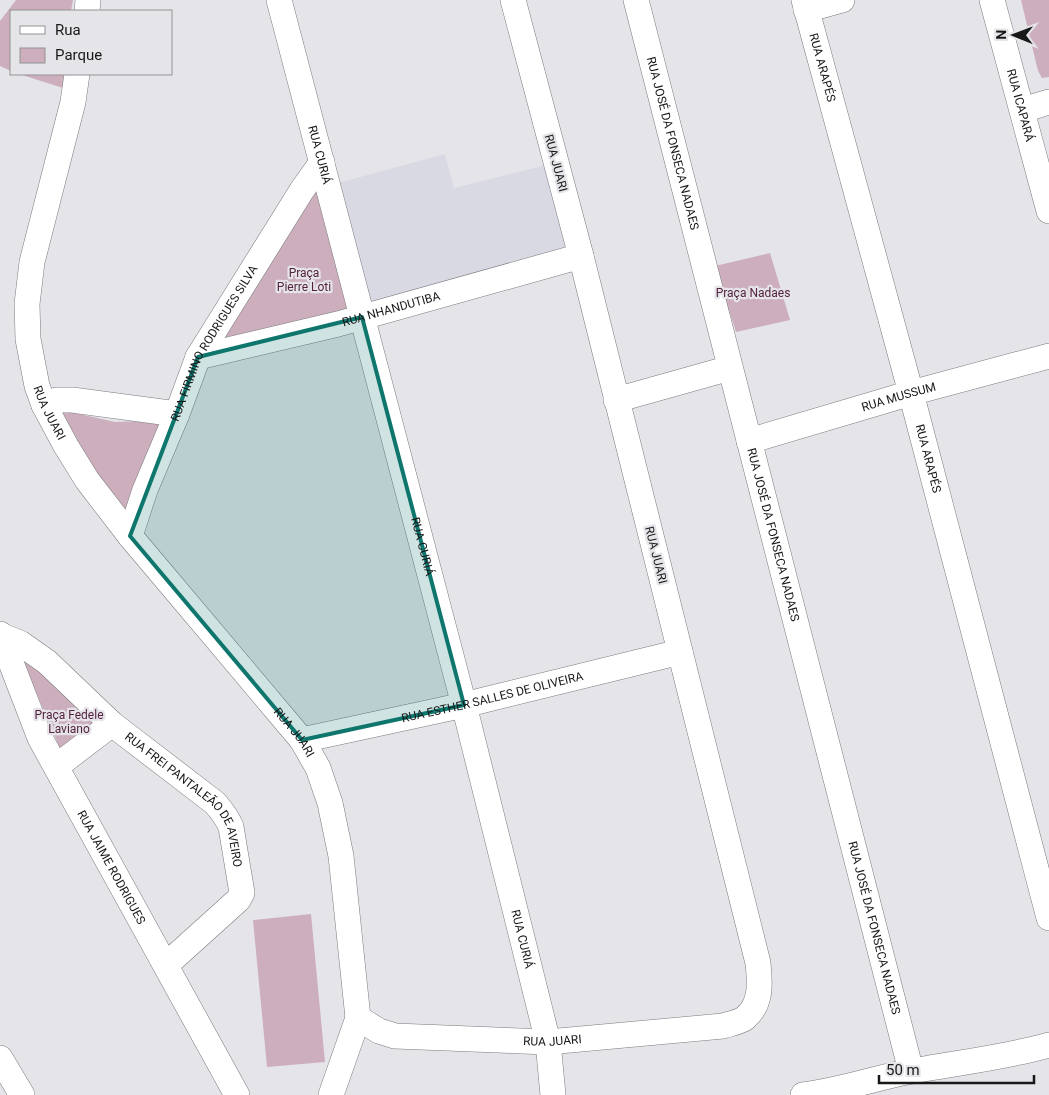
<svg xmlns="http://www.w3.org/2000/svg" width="1049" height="1095" viewBox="0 0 1049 1095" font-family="Roboto,sans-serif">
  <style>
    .built { fill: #d9d9e4 }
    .green { fill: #cdaebd }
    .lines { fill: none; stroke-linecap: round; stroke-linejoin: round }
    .street-casing { stroke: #7a7b7e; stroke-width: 26 }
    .street { stroke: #fff; stroke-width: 25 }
    .marked { fill: #0f766e; fill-opacity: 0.2; stroke: #0f766e; stroke-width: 4; stroke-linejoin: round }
    .labels { text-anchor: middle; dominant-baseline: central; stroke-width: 4.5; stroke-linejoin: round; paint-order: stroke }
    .street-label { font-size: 12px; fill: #181819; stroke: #e5e5e9 }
    .park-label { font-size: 12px; fill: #55233f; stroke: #e5e5e9 }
  </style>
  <rect width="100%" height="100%" fill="#e5e5e9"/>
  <path class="built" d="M445,154L454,188L550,164L572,251L368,309L338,183Z"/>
  <path class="green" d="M16,0H73L71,11H11V71L0,66V21Z
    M1021,0H1049V77L1042,78L1038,71Z
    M19,74H64L63,88Z
    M318,181L353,309L213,342Z
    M770,253L790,320L736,332L715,266Z
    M57,409L115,422L167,420L128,519L95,475Z
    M21,656L81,707L98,724L61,751Z
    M311,914L325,1062L267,1067L253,920Z"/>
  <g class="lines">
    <defs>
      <g id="street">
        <path id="s1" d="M279,0L464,705L548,1042L553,1095"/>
        <path id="s2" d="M636,0L911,1071"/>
        <path id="s3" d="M804,0L911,393L1049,918"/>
        <path id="s4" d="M992,0L1049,211"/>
        <path d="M806,10L842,0"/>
        <path d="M87,11L88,0"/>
        <path id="s5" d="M77,74L73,102L32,262L27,304L28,339L37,386L44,405L66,446L87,480L130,536L302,740L318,768L330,803L341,856L358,1018L379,1031L395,1036L548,1042L723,1026C729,1024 740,1022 745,1018C762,1004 760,982 758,963L581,256L513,0"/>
        <path d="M1023,110L1049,102"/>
        <path id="s6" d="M198,357L338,324L581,256"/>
        <path d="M616,400L730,368"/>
        <path d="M44,405L57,400H72L177,414"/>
        <path id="s7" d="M749,441L911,393L1049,356"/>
        <path id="s8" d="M130,536L145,490L177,414L198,357L302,190L322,162"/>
        <path id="s9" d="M0,634L40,738L237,1095"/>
        <path id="s10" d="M2,636L20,643L47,662L112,724L215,803C222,811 227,817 231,827L242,893L238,900L166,965"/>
        <path id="s11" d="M302,740L464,705L680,652"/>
        <path d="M57,766L112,724"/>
        <path d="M0,1058L22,1095"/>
        <path d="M331,1095L358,1018"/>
        <path d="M803,1095C838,1091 872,1079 907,1072C954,1063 1003,1058 1049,1045"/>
      </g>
    </defs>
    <use href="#street" class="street-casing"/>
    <use href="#street" class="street"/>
  </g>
  <path class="marked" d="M362,317L464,705L302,740L130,536L198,357Z"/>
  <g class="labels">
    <g class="street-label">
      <text stroke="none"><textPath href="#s3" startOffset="70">RUA ARAPÉS</textPath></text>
      <text stroke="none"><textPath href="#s4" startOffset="109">RUA ICAPARÁ</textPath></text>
      <text stroke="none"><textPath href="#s2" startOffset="148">RUA JOSÉ DA FONSECA NADAES</textPath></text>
      <text stroke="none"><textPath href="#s1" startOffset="160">RUA CURIÁ</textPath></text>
      <text transform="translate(556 163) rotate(75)">RUA JUARI</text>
      <text stroke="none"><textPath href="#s6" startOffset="199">RUA NHANDUTIBA</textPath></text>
      <text stroke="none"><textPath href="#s8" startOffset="211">RUA FIRMINO RODRIGUES SILVA</textPath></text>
      <text stroke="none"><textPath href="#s7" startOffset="156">RUA MUSSUM</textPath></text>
      <text stroke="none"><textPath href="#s5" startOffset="348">RUA JUARI</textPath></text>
      <text stroke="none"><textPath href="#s3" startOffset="475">RUA ARAPÉS</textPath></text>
      <text stroke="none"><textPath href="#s2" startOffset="552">RUA JOSÉ DA FONSECA NADAES</textPath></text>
      <text stroke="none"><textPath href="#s1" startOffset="565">RUA CURIÁ</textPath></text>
      <text transform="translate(656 555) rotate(76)">RUA JUARI</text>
      <text stroke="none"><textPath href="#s11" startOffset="195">RUA ESTHER SALLES DE OLIVEIRA</textPath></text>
      <text stroke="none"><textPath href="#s5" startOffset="752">RUA JUARI</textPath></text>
      <text stroke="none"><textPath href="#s10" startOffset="251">RUA FREI PANTALEÃO DE AVEIRO</textPath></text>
      <text stroke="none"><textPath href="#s9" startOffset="259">RUA JAIME RODRIGUES</textPath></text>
      <text stroke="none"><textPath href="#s2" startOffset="958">RUA JOSÉ DA FONSECA NADAES</textPath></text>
      <text stroke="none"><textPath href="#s1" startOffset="970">RUA CURIÁ</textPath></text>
      <text stroke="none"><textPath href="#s5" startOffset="1248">RUA JUARI</textPath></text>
    </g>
    <g class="park-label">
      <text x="304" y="273">Praça<tspan x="304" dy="14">Pierre Loti</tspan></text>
      <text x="753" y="293">Praça Nadaes</text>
      <text x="69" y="715">Praça Fedele<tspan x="69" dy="14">Laviano</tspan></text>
    </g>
  </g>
  <rect x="10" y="10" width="162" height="65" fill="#e5e5e9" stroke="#939396"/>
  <rect x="20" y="26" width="25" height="8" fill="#ffffff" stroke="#939396"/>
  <text x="55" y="35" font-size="15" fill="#181819">Rua</text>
  <rect x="20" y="48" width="25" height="15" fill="#cdaebd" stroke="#939396"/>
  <text x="55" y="60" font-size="15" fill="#181819">Parque</text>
  <g transform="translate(1014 35) rotate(271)" stroke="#e5e5e9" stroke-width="4" paint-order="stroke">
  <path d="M0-4L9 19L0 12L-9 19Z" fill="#181819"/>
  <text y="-8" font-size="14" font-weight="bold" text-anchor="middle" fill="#181819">N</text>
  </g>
  <path d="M879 1075v8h155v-8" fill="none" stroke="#181819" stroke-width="2.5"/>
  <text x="886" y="1075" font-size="15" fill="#181819" stroke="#e5e5e9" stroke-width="4" paint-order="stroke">50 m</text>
</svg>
